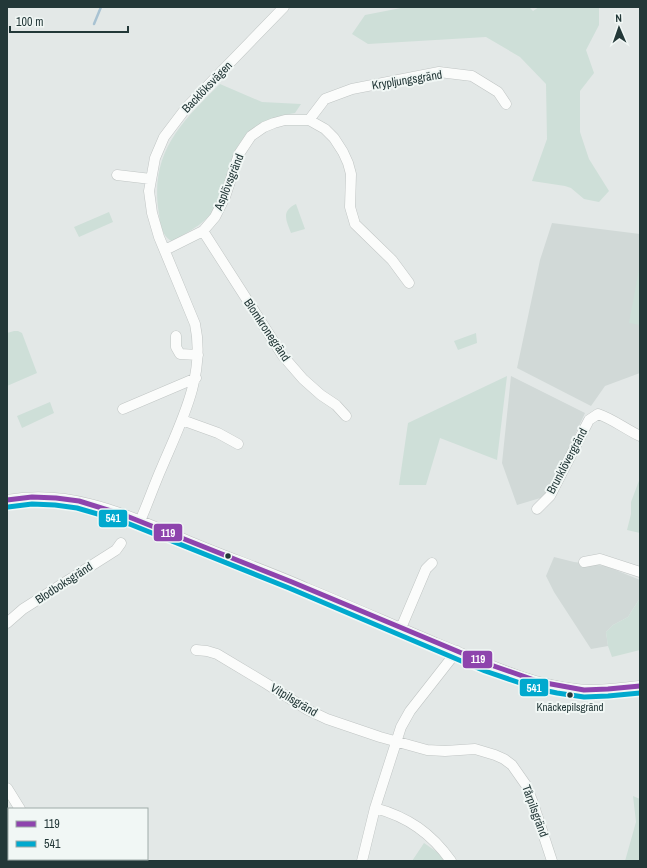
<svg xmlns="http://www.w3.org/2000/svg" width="647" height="868" viewBox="0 0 647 868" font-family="'Archivo Narrow',sans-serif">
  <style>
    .built { fill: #d1d9d7 }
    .green { fill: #cedfd8 }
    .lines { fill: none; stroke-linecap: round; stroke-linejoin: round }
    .stream { stroke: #a8c2d2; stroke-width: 2.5 }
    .minor-casing { stroke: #c0c5c4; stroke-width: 11 }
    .minor { stroke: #fbfcfb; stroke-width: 10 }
    .bus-1-casing { stroke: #f1f7f5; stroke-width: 8 }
    .bus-2-casing { stroke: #f1f7f5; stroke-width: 8 }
    .bus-1 { stroke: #8e44ad; stroke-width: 5 }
    .bus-2 { stroke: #00a9ce; stroke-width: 5 }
    .bus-dot { fill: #233838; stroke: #f1f7f5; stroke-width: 1.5 }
    .labels { text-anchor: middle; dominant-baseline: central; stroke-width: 4; stroke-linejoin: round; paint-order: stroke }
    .bus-label { font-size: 11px; fill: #233838; stroke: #f1f7f5 }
    .street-label { font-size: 12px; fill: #233838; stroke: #f1f7f5 }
    .line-badge { stroke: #f1f7f5; stroke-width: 1.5 }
    .badge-label { font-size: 11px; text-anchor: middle; font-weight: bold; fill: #fff }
  </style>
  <rect width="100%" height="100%" fill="#e3e8e7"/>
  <path class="built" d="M552,223L640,234V373L605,386L591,406L517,368L540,260Z
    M511,376L585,413L547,496L517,505L502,463Z
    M554,557L574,562L606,566L640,580V598L628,617L613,625L606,632L608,646L591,649L554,592L546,576Z"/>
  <path class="green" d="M406,7H529L533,11L539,7H599V25L586,50L594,73L580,91V132L589,159L609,191L599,202L584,199L571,188L565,186L532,181L547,139L546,84L520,57L486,37L368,44L352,34L365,15Z
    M220,84L262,102L301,104L295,113C270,117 244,129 234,154C228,170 225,187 218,203C210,221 189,232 172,241C162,237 160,223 159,214C149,154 180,123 220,84Z
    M296,204L305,229L291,233C286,220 281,211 296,204Z
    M109,212L113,222L79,237L74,227Z
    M640,264V325L629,323Z
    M14,331H18L22,333L37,373L7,386V333Z
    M476,333L477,343L458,350L454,341Z
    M507,376L497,460L440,438L426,485H399L408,423Z
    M50,402L54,413L22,428L17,416Z
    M640,478V533L627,530L631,514V502Z
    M640,598V650L612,657L608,646L606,632L613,625L628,617Z
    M633,796L640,799V861H625L636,822Z
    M424,843L450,861H412Z"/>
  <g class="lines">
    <path class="stream" d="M94,24L101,7"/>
    <defs>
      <path id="minor" d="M309,120L325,99L352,89L439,72L472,76L498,92L506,104
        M117,175L151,179
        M203,231L283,356L303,379L321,395L336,405L346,416
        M165,250L203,231L215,217L225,197L239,154L251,136L264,127L274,123L285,120H309L325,129L334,138L343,152L348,163L351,174L350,207L355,224L392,260L409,283
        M176,336V347L180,354L198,355
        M123,409L196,378
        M182,420L218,433L238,444
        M7,500C74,488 131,517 191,542C229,558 268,571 306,588C350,606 393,625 436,643C482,661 527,684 576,689C597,692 619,688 640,686
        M537,509L550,496L589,420L598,414C613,419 625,429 640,436
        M140,521C148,503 154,485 162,467C181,422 206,375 195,324L159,237L152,213L149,191L155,158L164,137L186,108L284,7
        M584,562L600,559L640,572
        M7,623L23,609L116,550L121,543
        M401,628L426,569L432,563
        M196,650L207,651L217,654L267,684L308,710L327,719L380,737L427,750L445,751L475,749L495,755L504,759L512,765L526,785L533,803L552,861
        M7,788L20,809
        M375,808C408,817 431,833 451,861
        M49,861V859
        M362,861L375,808L401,727L410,711L457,651"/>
    </defs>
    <use href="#minor" class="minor-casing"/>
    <use href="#minor" class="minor"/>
    <defs>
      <path id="bus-1" d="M7,500L32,497L56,498L79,501L124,515L292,582L488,664L540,682L584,690L608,689L640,686"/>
      <path id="bus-2" d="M8,507L32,504L55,505L77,508L122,521L289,588L485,671L538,689L557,693L584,697L608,696L640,693"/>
    </defs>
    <use href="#bus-1" class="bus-1-casing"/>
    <use href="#bus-2" class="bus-2-casing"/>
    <use href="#bus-1" class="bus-1"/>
    <use href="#bus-2" class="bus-2"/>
  </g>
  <g class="bus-dot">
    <circle cx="228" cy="556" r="3.5"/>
    <circle cx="570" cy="695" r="3.5"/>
  </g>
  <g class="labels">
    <g class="bus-label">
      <text x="570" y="707">Knäckepilsgränd</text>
    </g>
    <g class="street-label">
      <text transform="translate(407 80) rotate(-9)">Krypljungsgränd</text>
      <text transform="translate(207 87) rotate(-46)">Backlöksvägen</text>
      <text transform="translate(229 182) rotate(-68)">Asplövsgränd</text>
      <text transform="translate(267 330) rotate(56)">Blomkronegränd</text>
      <text transform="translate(567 461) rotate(-62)">Brunklövergränd</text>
      <text transform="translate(64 583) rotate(-33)">Blodboksgränd</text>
      <text transform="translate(294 700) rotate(31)">Vitpilsgränd</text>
      <text transform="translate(535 811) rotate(70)">Tårpilsgränd</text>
    </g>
  </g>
  <g class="line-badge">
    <rect x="98" y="509" width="30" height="19" rx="4" fill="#00a9ce"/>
    <rect x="153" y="523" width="30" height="19" rx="4" fill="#8e44ad"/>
    <rect x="462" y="650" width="31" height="19" rx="4" fill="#8e44ad"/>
    <rect x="519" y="678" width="30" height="19" rx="4" fill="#00a9ce"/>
  </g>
  <g class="badge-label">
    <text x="113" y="522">541</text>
    <text x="168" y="537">119</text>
    <text x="478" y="663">119</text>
    <text x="534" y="692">541</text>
  </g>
  <rect width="647" height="868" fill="none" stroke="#233838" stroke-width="16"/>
  <rect x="8" y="808" width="140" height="52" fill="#f1f7f5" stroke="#9faba9"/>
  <rect x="16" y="821" width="20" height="6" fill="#8e44ad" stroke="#9faba9"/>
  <text x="44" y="828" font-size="12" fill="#233838">119</text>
  <rect x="16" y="841" width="20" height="6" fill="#00a9ce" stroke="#9faba9"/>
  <text x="44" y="848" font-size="12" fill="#233838">541</text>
  <g transform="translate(619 28) rotate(358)" stroke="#f1f7f5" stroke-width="3" paint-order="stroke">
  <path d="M0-3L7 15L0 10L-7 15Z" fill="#233838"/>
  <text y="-6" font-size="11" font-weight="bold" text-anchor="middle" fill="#233838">N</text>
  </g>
  <path d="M10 26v6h118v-6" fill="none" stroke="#233838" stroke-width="2"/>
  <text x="16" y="26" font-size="12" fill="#233838" stroke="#f1f7f5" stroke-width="3" paint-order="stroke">100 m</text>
</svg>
